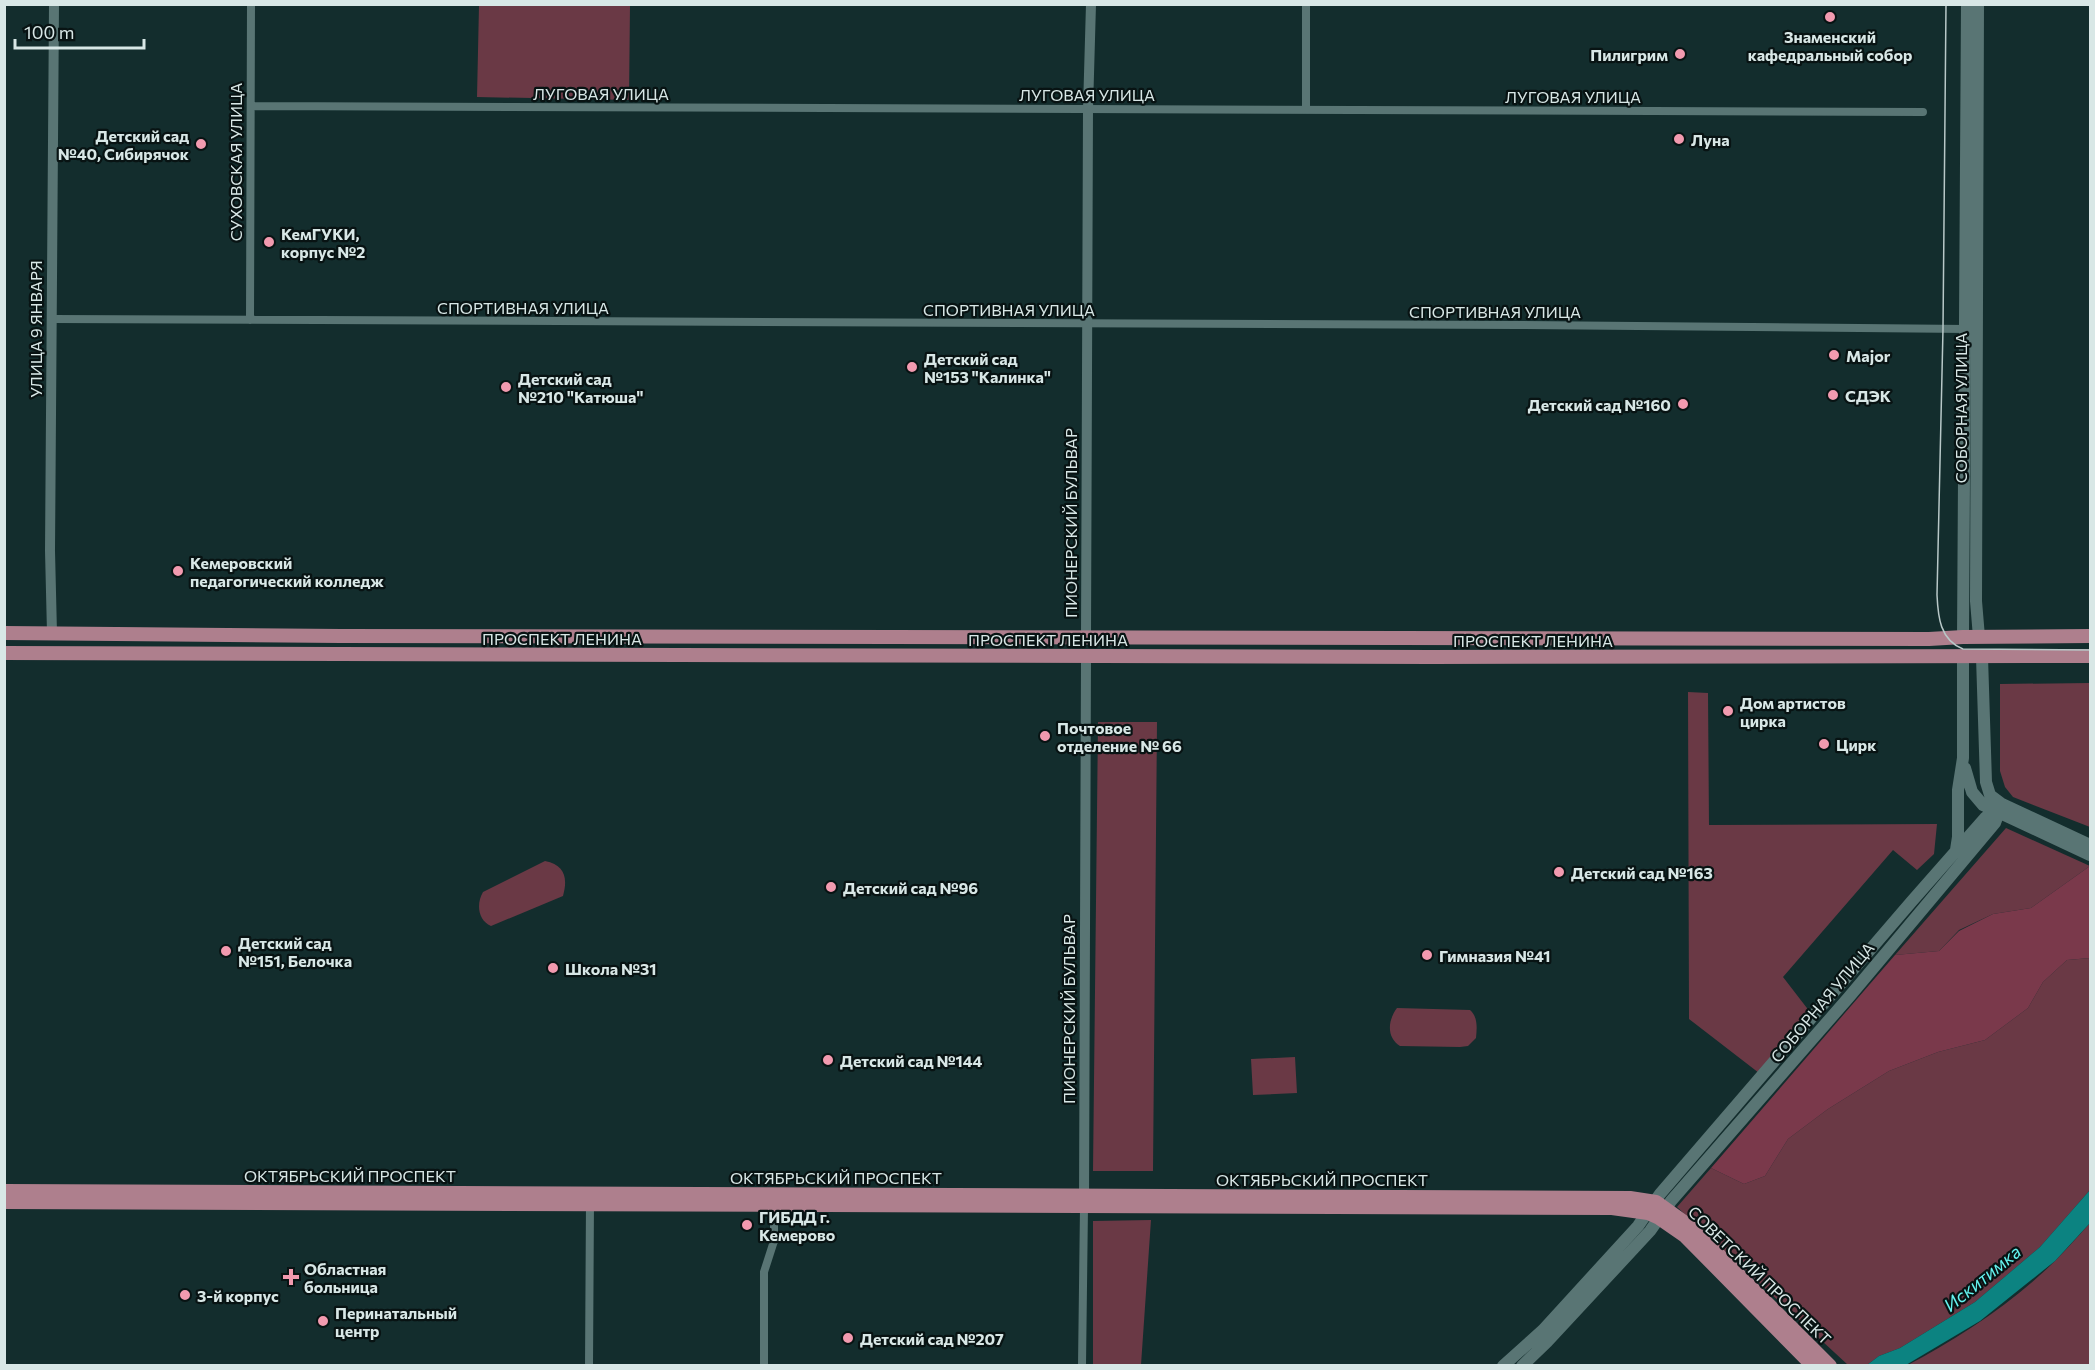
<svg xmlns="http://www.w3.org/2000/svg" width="2095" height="1370" viewBox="0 0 2095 1370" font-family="Commissioner,sans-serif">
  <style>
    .green { fill: #6a3945 }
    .forest { fill: #7a394b }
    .water { fill: #0c8381 }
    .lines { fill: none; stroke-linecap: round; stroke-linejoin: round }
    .minor { stroke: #597574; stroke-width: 8 }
    .tertiary { stroke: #597574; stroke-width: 10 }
    .secondary { stroke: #597574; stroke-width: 12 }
    .primary { stroke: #ae7f8d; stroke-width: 14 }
    .tram { stroke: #b8c8c8; stroke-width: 1.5 }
    .poi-dot { fill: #f29aaf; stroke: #081313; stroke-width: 2 }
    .labels { text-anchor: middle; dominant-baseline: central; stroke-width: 4.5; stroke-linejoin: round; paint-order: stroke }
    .poi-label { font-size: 16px; font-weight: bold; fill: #d8e7e6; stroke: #081313; text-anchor: start }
    .street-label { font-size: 16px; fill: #d8e7e6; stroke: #081313 }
    .water-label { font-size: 18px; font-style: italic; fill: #65f4f0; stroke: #081313 }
  </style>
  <rect width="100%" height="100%" fill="#132d2d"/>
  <path class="green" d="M479,5H630L629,100L477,97Z
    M2090,683V827L2013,797L2005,787L2000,771V684Z
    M1688,692L1708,693L1709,825L1937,824L1934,854L1917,870L1893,850L1783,977L1810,1012L1759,1073L1689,1019Z
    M1098,722H1157L1153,1171H1093Z
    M2006,828L2090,866L2031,908L1993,914L1959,930L1939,951L1895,955Z
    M545,861C565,865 568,878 563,896L491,926C478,920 476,904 483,892Z
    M2090,958V1190L2040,1247L1975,1302L1900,1348L1879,1356L1867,1365H1848L1677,1207L1711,1168L1744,1184L1765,1176L1788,1139L1828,1109L1889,1071L1938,1052L1985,1040L2028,1008L2043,982L2067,960Z
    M1397,1008L1470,1010C1478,1017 1477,1028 1476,1038L1468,1046L1460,1047L1400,1046C1386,1037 1388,1020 1397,1008Z
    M1295,1057L1297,1093L1253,1095L1251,1059Z
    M1151,1220L1141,1365L1093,1366V1221Z
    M2090,1223V1365L1906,1366C1958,1339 2015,1301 2056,1260C2068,1248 2079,1235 2090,1223Z"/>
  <path class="forest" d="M2090,866V958L2067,960L2043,982L2028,1008L1985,1040L1938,1052L1889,1071L1828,1109L1788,1139L1765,1176L1744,1184L1711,1168L1895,955L1939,951L1959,931L1993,914L2031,908Z"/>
  <path class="water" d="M2090,1190V1223L2055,1261L1980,1321L1906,1365H1867L1879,1356L1900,1348L1975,1302L2040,1247Z"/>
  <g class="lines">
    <path class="minor" d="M251,106L1923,112
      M1306,110V4
      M52,319L1518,325L1968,329
      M250,320L251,4
      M589,1366L590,1201
      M764,1366V1272L774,1241V1205
      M1082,1366L1084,1207"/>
    <path class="tertiary" d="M52,633L50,551L54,4
      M1086,637L1088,109L1091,4
      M1084,1203L1086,656"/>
    <path class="secondary" d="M1978,4L1976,601L1979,637
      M1963,637L1967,4
      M1982,657L1986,782L1990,795L2002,804L2090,845
      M1965,768L1972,792L1983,805L2090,855
      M1956,850L1958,837V790L1963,758V657
      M1503,1366L1543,1330L1638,1226L1660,1194L1912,901L1985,818L2002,804
      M1522,1366L1547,1342L1650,1231L1671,1201L1849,997L1995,823L2002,804"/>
    <path class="primary" d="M4,633L341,636L1929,639L1963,637L2090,636
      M4,653L1430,657L2090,656
      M4,1191L1630,1198L1656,1202L1691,1227L1830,1366
      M4,1202L1612,1208L1648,1213L1659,1218L1685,1236L1813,1366"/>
    <path class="tram" d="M1946,4L1943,329L1937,595C1938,617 1940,640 1963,649L2090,650"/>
  </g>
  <g class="poi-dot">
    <circle cx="1830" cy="17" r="6"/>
    <circle cx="1680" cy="54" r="6"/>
    <circle cx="1679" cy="139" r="6"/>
    <circle cx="201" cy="144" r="6"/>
    <circle cx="269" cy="242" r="6"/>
    <circle cx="1834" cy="355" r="6"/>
    <circle cx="912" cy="367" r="6"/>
    <circle cx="506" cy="387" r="6"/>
    <circle cx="1833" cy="395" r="6"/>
    <circle cx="1683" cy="404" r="6"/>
    <circle cx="178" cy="571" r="6"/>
    <circle cx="1728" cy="711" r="6"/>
    <circle cx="1045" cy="736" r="6"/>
    <circle cx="1824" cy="744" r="6"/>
    <circle cx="1559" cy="872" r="6"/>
    <circle cx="831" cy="887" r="6"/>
    <circle cx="226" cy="951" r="6"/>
    <circle cx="1427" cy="955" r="6"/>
    <circle cx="553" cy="968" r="6"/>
    <circle cx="828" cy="1060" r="6"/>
    <circle cx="747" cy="1225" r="6"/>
    <path d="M288 1268h6v6h6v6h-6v6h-6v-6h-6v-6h6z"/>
    <circle cx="185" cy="1295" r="6"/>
    <circle cx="323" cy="1321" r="6"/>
    <circle cx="848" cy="1338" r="6"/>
  </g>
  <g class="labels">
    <g class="poi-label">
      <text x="1830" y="36" text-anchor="middle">Знаменский<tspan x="1830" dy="18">кафедральный собор</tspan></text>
      <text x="1668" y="54" text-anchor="end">Пилигрим</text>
      <text x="189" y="135" text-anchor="end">Детский сад<tspan x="189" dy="18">№40, Сибирячок</tspan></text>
      <text x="1691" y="139">Луна</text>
      <text x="281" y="233">КемГУКИ,<tspan x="281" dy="18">корпус №2</tspan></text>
      <text x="1846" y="355">Major</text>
      <text x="924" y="358">Детский сад<tspan x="924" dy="18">№153 "Калинка"</tspan></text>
      <text x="518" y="378">Детский сад<tspan x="518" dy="18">№210 "Катюша"</tspan></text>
      <text x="1845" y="395">СДЭК</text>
      <text x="1671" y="404" text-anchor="end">Детский сад №160</text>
      <text x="190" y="562">Кемеровский<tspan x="190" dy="18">педагогический колледж</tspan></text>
      <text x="1740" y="702">Дом артистов<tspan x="1740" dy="18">цирка</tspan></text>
      <text x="1057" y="727">Почтовое<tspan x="1057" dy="18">отделение № 66</tspan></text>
      <text x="1836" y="744">Цирк</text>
      <text x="1571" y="872">Детский сад №163</text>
      <text x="843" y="887">Детский сад №96</text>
      <text x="238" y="942">Детский сад<tspan x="238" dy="18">№151, Белочка</tspan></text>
      <text x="1439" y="955">Гимназия №41</text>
      <text x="565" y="968">Школа №31</text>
      <text x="840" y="1060">Детский сад №144</text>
      <text x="759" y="1216">ГИБДД г.<tspan x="759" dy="18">Кемерово</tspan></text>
      <text x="304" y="1268">Областная<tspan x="304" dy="18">больница</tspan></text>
      <text x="197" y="1295">3-й корпус</text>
      <text x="335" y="1312">Перинатальный<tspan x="335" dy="18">центр</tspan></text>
      <text x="860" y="1338">Детский сад №207</text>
    </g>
    <g class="street-label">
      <text x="601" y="93">ЛУГОВАЯ УЛИЦА</text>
      <text x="1087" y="94">ЛУГОВАЯ УЛИЦА</text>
      <text x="1573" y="96">ЛУГОВАЯ УЛИЦА</text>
      <text transform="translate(235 162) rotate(-90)">СУХОВСКАЯ УЛИЦА</text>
      <text x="523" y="307">СПОРТИВНАЯ УЛИЦА</text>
      <text x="1009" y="309">СПОРТИВНАЯ УЛИЦА</text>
      <text x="1495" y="311">СПОРТИВНАЯ УЛИЦА</text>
      <text transform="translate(35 329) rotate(-90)">УЛИЦА 9 ЯНВАРЯ</text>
      <text transform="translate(1960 408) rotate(-90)">СОБОРНАЯ УЛИЦА</text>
      <text transform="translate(1070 523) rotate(-90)">ПИОНЕРСКИЙ БУЛЬВАР</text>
      <text x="562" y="638">ПРОСПЕКТ ЛЕНИНА</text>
      <text x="1048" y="639">ПРОСПЕКТ ЛЕНИНА</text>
      <text x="1533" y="640">ПРОСПЕКТ ЛЕНИНА</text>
      <text transform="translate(1822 1002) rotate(-50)">СОБОРНАЯ УЛИЦА</text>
      <text transform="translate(1068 1009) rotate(-90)">ПИОНЕРСКИЙ БУЛЬВАР</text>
      <text x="350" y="1175">ОКТЯБРЬСКИЙ ПРОСПЕКТ</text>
      <text x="836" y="1177">ОКТЯБРЬСКИЙ ПРОСПЕКТ</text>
      <text x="1322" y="1179">ОКТЯБРЬСКИЙ ПРОСПЕКТ</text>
      <text transform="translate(1760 1275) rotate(44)">СОВЕТСКИЙ ПРОСПЕКТ</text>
    </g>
    <g class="water-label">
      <text transform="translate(1982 1278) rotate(-39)">Искитимка</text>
    </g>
  </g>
  <rect width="2095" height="1370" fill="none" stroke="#d8e7e6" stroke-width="12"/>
  <path d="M15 39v9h129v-9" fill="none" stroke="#d8e7e6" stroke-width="3"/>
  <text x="24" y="39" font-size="18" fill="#d8e7e6" stroke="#081313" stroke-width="4.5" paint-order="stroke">100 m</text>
</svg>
